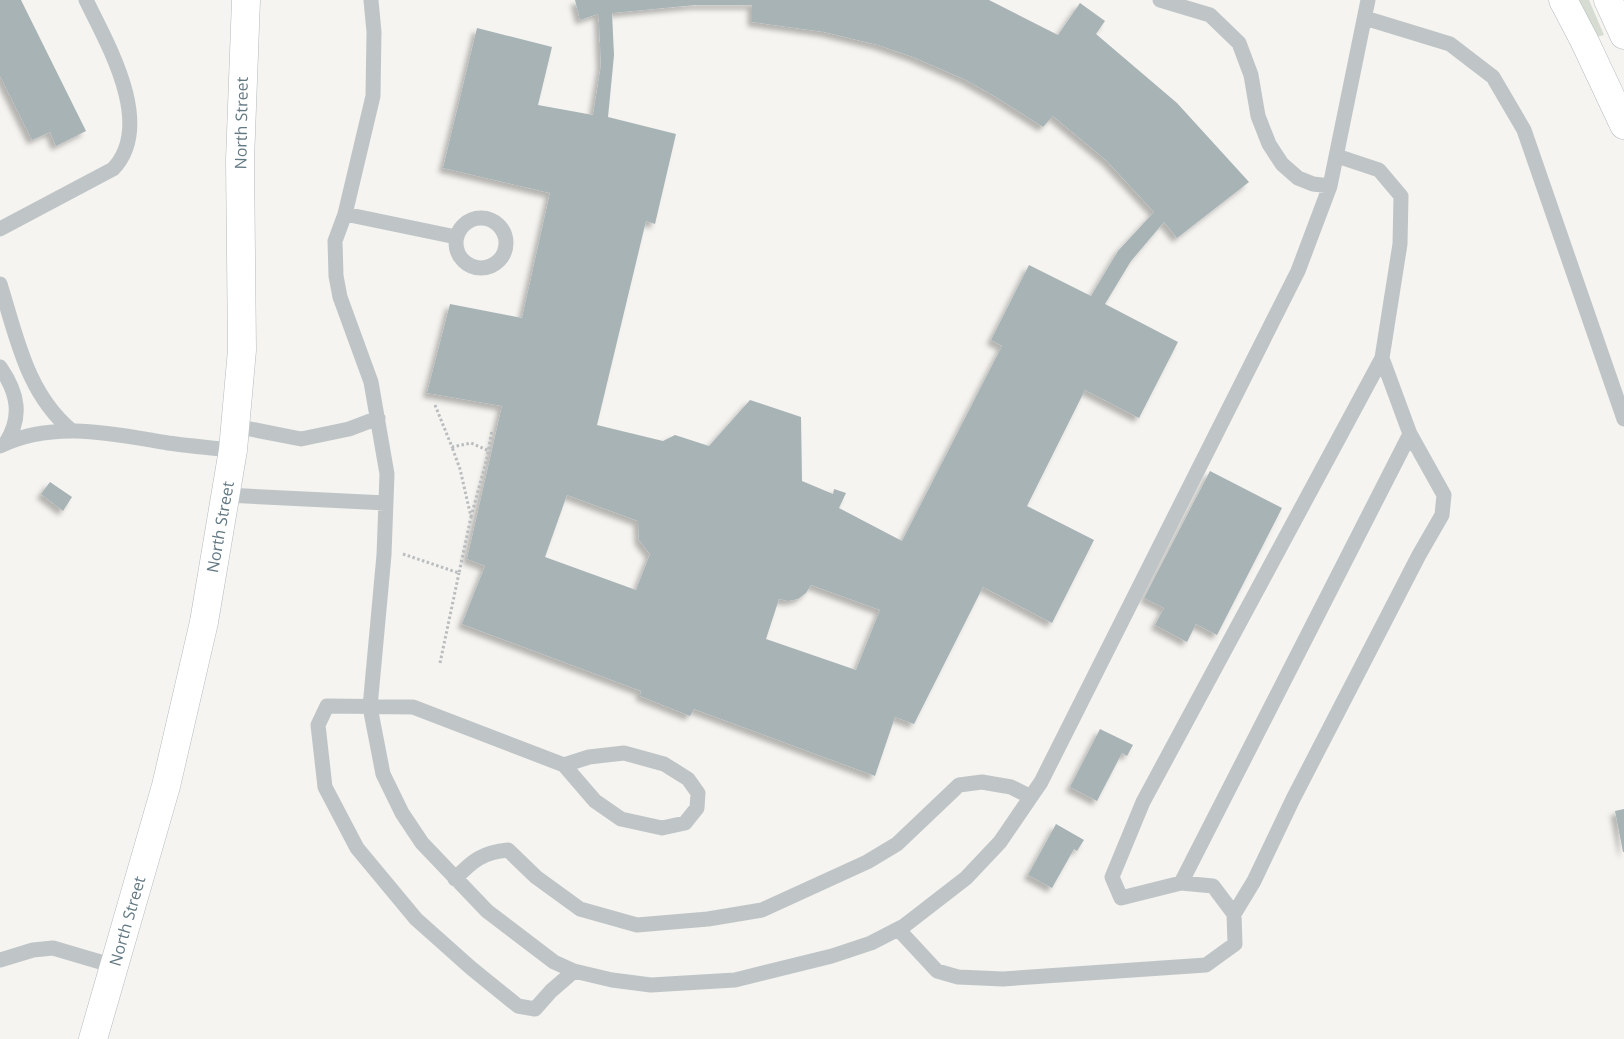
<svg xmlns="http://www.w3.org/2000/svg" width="1624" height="1039" viewBox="0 0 1624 1039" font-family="'Open Sans',sans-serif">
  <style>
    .green { fill: #d6dcd1 }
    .building { fill: #a8b3b6; fill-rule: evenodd; filter: url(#shadow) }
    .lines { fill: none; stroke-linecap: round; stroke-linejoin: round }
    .secondary-casing { stroke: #b4babe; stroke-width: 29 }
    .path { stroke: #b9bdbf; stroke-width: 3; stroke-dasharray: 2.5 2.5; stroke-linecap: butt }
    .lane { stroke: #bfc5c7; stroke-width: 15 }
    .secondary { stroke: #fff; stroke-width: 28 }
    .labels { text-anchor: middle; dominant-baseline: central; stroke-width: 5; stroke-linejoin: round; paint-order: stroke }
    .street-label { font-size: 16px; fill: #627883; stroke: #fff }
  </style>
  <defs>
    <filter id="shadow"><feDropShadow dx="-4.5" dy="4.5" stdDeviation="2.5" flood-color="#0004"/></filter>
  </defs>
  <rect width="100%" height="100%" fill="#f5f4f0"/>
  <path class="green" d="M1575,0H1589L1604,35L1596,37Z"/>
  <path class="building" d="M0,0H21L86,131L56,146L50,132L32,140L0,76Z
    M575,0H989L1058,35L1080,3L1105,21L1096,34L1177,103L1249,182L1177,238L1164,222L1131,261L1105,304L1178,342L1139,418L1085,390L1027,506L1094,540L1052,623L983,587L914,724L895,717L875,776L694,709L690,716L640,696L641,691L462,624L485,566L467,559L502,406L427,393L450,304L522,318L550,193L443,168L477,28L552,47L538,105L593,115L601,65L599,22L598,14L580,20ZM696,5H752V22L824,32L878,45L913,57L964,79L996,97L1043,127L1053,116L1107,161L1154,212L1118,251L1091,296L1029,265L991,340L1002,346L902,541L839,508L846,493L834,489L833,494L802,481L801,417L750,400L709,446L675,435L663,441L597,425L646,221L655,224L676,134L608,117L614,55L612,13ZM567,495L638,521L639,540L650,554L636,590L545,557ZM811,585L880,610L856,670L766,639L779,599L788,601L798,599L806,593Z
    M1210,471L1282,508L1217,635L1196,624L1187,642L1155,625L1164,608L1144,598Z
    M50,482L72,497L63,511L41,494Z
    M1100,729L1133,745L1127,756L1122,753L1097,801L1070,787Z
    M1624,809V852H1623L1615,811Z
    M1056,824L1084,840L1077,851L1074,849L1052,888L1028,875Z"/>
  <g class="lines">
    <defs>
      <path id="secondary" d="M1563,0L1584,40L1624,125
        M1608,0L1624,35
        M93,1039L166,786L204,622L233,450L242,350L240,160L246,0"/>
    </defs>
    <use href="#secondary" class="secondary-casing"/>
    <path class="path" d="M435,405L452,447L471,443L489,451
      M471,517L487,458L492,430
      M403,554L459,573L471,517L460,469L452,447
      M440,663L459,573"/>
    <path class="lane" d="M371,0L374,32L373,96L345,214L335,241L336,276L340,297L371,382L387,474L384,555L370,707L383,774L402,813L422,843L487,911L554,962L574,971L612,980L651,985L735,980L832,956L871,943L904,926L966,878L1000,842L1041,782L1298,271L1330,186L1368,0
      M1160,0L1210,15L1239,43L1251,75L1258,116L1269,144L1282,164L1298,178L1313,184L1330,186
      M1365,18L1450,44L1493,77L1524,130L1624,419
      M345,214L456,237
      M456 243a25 25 0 1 1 50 0a25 25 0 1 1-50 0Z
      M0,229L113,169C155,125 108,45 86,0
      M0,284C17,338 27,394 72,431
      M0,367C18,393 23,417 5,444
      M235,426L301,439L349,429L378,418
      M0,446C54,420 113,434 168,443C190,446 211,448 233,450
      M226,495L386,503
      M564,765L595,801L621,819L662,828L685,823L697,808L698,793L688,779L664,764L624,753L589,757L564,765L413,707L327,706L318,725L325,787L357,848L416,919L471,968L518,1006L535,1009L551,991L574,971
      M455,879C472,861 483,852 508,850L536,877L580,909L637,925L708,919L762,910L867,862L897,844L959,785L982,782L1011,787L1031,797
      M1181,883L1410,434L1382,358
      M1234,914L1254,881L1293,799L1419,555L1442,515L1444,495L1410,434
      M898,929L937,971L958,977L1003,979L1206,965L1235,944L1234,914L1213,886L1181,883L1121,898L1112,877L1143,802L1382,358L1400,244L1401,196L1379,170L1337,156
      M0,960L33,950L53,948L114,966"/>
    <use href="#secondary" class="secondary"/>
  </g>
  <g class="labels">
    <g class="street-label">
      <text transform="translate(241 123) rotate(-89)">North Street</text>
      <text transform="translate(220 527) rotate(-80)">North Street</text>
      <text transform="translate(127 921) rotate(-74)">North Street</text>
    </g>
  </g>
</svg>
